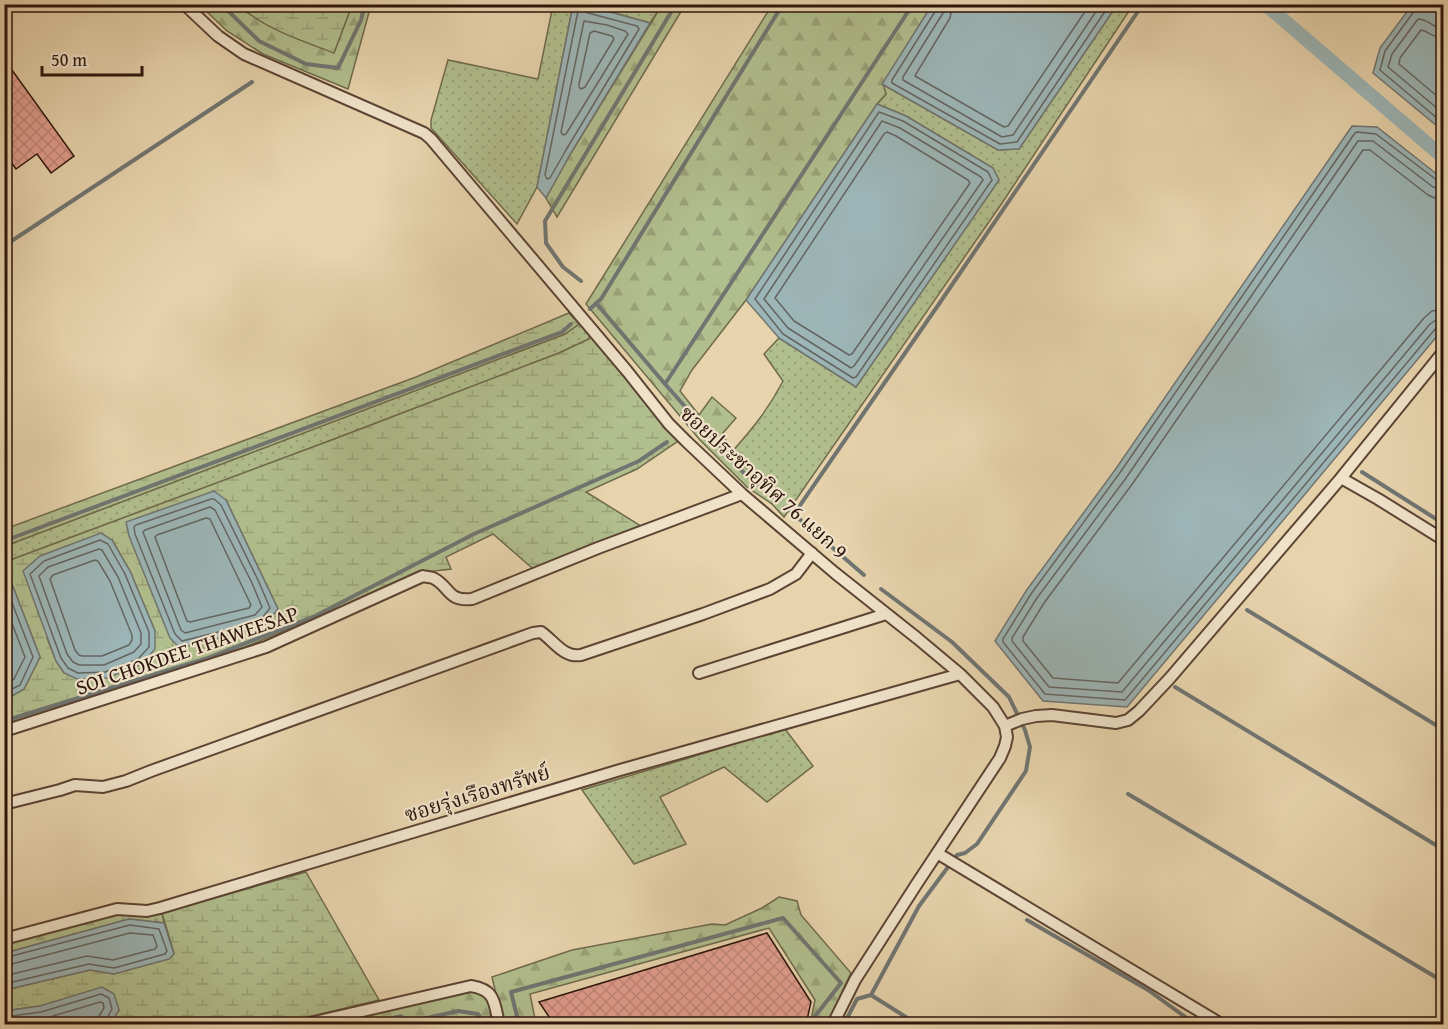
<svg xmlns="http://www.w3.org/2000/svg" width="1448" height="1029" viewBox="0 0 1448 1029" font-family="'Gentium Book Plus','Noto Serif Thai',serif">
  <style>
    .grass { fill: url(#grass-dots); stroke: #6f6a4c; stroke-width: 1.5 }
    .forest { fill: url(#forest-firs); stroke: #6f6a4c; stroke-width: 1.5 }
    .wetland { fill: url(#wetland-marsh); stroke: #6f6a4c; stroke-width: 1.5; fill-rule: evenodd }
    .water { fill: #9cb5b6; stroke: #707572; stroke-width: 1.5 }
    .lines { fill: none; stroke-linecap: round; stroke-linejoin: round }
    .shore { stroke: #646561; stroke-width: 1.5 }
    .stream { stroke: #707572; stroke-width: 4 }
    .canal { stroke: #9cb5b6; stroke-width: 14 }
    .building { fill: url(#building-cross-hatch); stroke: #2d150c; stroke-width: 1.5 }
    .minor-casing { stroke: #5c4434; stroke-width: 14 }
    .minor { stroke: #efe2c9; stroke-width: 10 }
    .labels { text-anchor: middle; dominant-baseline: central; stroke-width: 4.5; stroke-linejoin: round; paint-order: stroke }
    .street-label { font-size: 21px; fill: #2d150c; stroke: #efe2c9 }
  </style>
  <defs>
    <pattern id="grass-dots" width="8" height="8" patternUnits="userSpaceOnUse" patternTransform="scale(1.5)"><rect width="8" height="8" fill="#b1be8d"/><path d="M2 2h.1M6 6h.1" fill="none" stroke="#99a278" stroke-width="1.8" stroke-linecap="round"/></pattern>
    <pattern id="forest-firs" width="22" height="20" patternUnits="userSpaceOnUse" patternTransform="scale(1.5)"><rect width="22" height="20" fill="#b1be8d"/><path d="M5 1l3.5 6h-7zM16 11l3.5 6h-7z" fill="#99a278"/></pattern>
    <pattern id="wetland-marsh" width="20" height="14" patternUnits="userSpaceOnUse" patternTransform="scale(1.5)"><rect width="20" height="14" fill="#b1be8d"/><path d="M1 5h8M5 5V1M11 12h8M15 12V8" fill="none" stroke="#99a278"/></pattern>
    <pattern id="building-cross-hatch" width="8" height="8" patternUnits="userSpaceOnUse" patternTransform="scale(1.5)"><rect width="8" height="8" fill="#e19d8e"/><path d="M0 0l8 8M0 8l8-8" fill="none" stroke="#c18679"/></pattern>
  </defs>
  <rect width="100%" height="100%" fill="#e7d3ac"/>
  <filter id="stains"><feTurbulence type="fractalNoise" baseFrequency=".00333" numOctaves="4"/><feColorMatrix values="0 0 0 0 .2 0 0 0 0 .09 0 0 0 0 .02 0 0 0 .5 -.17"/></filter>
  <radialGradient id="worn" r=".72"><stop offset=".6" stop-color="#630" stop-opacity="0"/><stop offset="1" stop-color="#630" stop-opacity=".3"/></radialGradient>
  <path class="grass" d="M640,4L660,8L650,23L611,12L576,5Z
    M553,5H573L537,187L517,224L431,128V120L448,60L538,79Z
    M1117,5H1133L1000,206L784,517L772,504L777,498L731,453C753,428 768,410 783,381L764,354L779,338L856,387L999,180L993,168L906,116L877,104L886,94L882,84L998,150L1019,149Z
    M579,324L590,333L589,339L559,353L337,438L5,562V546L565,334Z
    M785,729L813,766L767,802L724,767L660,797L686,844L634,864L582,790Z"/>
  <path class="forest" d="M200,5H239L246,12L334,52L352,5H371L348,89L263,54L227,31Z
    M662,5H685L557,217L546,198L571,153Z
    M772,5H932L883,84L886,94L877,104L746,300L692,370L680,391L699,415L712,397L736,418L723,433L731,453L777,497L772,504L747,487L700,440L586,304Z
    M779,897L797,901L801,915L851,973L827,1024H808L812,1015L815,1000L769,928L530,994L536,1024H503L492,977L572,950L712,924L725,925L762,908Z
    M130,911L162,913L164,923L129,919L5,953V942Z
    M471,990L481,992L489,1001L495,1024H414L401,1015L362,1024H320Z"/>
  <path class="wetland" d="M239,5H352L334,53C303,41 262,28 239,5Z
    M569,313L579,324L565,334L5,546V529L416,377Z
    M590,333L681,439L637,469L586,492L641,526L532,568L493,534L446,557L451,569L434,571L401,581L217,659L5,731V700L24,689L40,657L10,579L5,575V562L337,438L559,353L589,339ZM226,500L278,609L263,627L180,648ZM112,540L130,571L155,631L64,673L56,661L47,638Z
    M306,872L379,1000L279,1024H110L119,1010L40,1006L5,1011V990L90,970L114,974L174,953L162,913Z"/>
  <path class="water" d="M573,5L610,12L650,23L571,153L546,198L537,187Z
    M932,5V4L1117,5L1019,149L998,150L882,84Z
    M1412,5L1432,8L1443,17V131L1373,73L1380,48Z
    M877,104L906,116L993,168L999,180L856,387L779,338L746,300Z
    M1352,126L1377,127L1443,179V329L1127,707L1043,701L995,641L1026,591L1115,470Z
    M214,491L226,500L278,609L263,627L180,648L170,638L129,536L126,522Z
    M101,533L112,540L130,571L155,631V649L142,664L107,678L77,679L64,673L56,661L23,571L40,556Z
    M5,575L10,579L40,657L24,689L5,700Z
    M129,919L164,923L174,954L169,959L114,974L90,970L5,990V953Z
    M102,987L114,994L119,1010L110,1024H5V1011L40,1006Z
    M401,1015L414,1024H362Z"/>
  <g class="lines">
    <path class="shore" d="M937,4L936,10L892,80V83L1000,144L1017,142L1110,4
      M944,4L943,13L903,77V80L1002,137L1013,135L1101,4
      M953,4L950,18L916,74L915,76L1004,127L1008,126L1090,4
      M1416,4L1415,10L1385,51L1380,70L1444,124
      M581,9L588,13L637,26L639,29L566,150L550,178L547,179L545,175L578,11Z
      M584,21L607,25L625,31L628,34L566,134L563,135L561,132Z
      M1444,29C1433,28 1428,19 1418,19L1392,54L1388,67L1444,114
      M594,31L612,36L614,39L585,87L581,89L579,87V84L590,33Z
      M1444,38C1433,38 1428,31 1421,30L1400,58L1399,64L1444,102
      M879,112L903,121L988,172L992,180L856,377L853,378L783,334L755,299Z
      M882,121L900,128L981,177L983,180L854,366L851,368L788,328L764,299Z
      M887,132L896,136L968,180L970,183L852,354L849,355L794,321L775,298L884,134Z
      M1444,182L1438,181L1376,134L1357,132L1355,133L1119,474L1031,594L1003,639V642L1045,694L1125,700L1436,328L1440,326H1444
      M1444,190L1433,187L1373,141H1358L1126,478L1037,598L1012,638V641L1049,687L1122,692L1430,324L1436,320L1444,318
      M1444,199L1435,198L1428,195L1370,150H1363L1133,483L1044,603L1023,637V641L1053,678L1118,683L1424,318L1432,311L1444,309
      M211,499H214L221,505L258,580L270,608L259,622L182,641L175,634L135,534L134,527L136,525Z
      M210,507L215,510L252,583L262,607L255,615L185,633L181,630L143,532L145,530Z
      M206,518L210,519L251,605L249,608L190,622L187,621L155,537L157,535Z
      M100,540L108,544L125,574L149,632V647L138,659L105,672L78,673L68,668L61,658L30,574L44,561Z
      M99,549L102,550L118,577L141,633V644L134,652L104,665H79L73,662L67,654L39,576L48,567Z
      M95,560L98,561L110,581L132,635V640L129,645L102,656H82L79,655L75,650L50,579L53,575Z
      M4,582L33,657L20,685L4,693
      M4,603L25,657L14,679L4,685
      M4,958L130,925L159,929L167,951L165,954L114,968L89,964L4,984
      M4,966L130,933L153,935L157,946L155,949L113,960L87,956L4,976
      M4,1017L41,1012L101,994L109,998L112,1009L106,1020L105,1024
      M9,1024L43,1019L100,1002L103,1003L104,1008L98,1018V1024"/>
    <path class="stream" d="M221,4L259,41L306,64L338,68L361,20L365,4
      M4,14L18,4
      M4,246L252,82
      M581,281L563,267L546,243L545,221L676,4
      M596,303L665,384L743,472L773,497
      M590,309L601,299L783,4
      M665,384L913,4
      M1362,472L1444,524
      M790,511L864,575
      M794,514L941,301L1143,4
      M4,541L562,332L571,324
      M1247,610L1444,730
      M1175,687L1444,850
      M4,721L208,658L315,616L474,534L639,461L667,442
      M1128,794L1444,982
      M1027,920L1148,990L1195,1024
      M871,995L917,1024
      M400,1024L458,1011L478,1014L484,1024
      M519,1024L511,992L783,918L841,983L809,1024
      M844,1024L857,999L871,995L919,906L957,855L965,853L977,844L1026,771L1030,747L1025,730L1009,697L952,642L881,589"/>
    <path class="canal" d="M1265,4L1444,158"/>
  </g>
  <path class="building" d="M4,59L74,156L51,173L37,154L16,169L4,153Z
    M767,933L811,1002L807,1020L803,1024H554L539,1002Z"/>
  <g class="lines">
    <defs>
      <path id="minor" d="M184,4L218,36L244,54L424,133L431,139L627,371L669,424L687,442L742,494L835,573L917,638L960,674L993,707L1005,726L1007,737L1005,746L1000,758L916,885L855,980L833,1024
        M1341,478L1378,499L1444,540
        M699,673L886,614
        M1005,726L1022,719L1036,716L1052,715L1116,723L1128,720L1139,711L1170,678L1341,478L1444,351
        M4,731L266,647L423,576C425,577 431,577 433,578C450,586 447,602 472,599L598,548L742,494
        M4,804L60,790L75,785L103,787L126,781L151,771L533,633L541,632C555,642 564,658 581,655L703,614L770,589L796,574L812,553
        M937,853L1221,1024
        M4,939L117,909L147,911L160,908L620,770L960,674
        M306,1024L471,986C496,990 494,1003 499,1024"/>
    </defs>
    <use href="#minor" class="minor-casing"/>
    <use href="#minor" class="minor"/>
  </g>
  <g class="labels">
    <g class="street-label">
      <text transform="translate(764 482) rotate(42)">ซอยประชาอุทิศ 76 แยก 9</text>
      <text transform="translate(187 650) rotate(-19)">SOI CHOKDEE THAWEESAP</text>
      <text transform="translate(477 793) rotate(-17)">ซอยรุ่งเรืองทรัพย์</text>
    </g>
  </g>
  <rect width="1448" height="1029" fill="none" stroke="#e7d3ac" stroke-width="24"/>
  <rect x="6" y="6" width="1436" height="1017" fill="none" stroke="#2d150c" stroke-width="3"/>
  <rect x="12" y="12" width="1424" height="1005" fill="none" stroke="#2d150c" stroke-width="1.5"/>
  <path d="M42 66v9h100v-9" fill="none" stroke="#2d150c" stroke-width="3"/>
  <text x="51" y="66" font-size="18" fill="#2d150c" stroke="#efe2c9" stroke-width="4.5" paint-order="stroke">50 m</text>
  <rect width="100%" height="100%" filter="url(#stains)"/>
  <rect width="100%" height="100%" fill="url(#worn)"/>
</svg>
